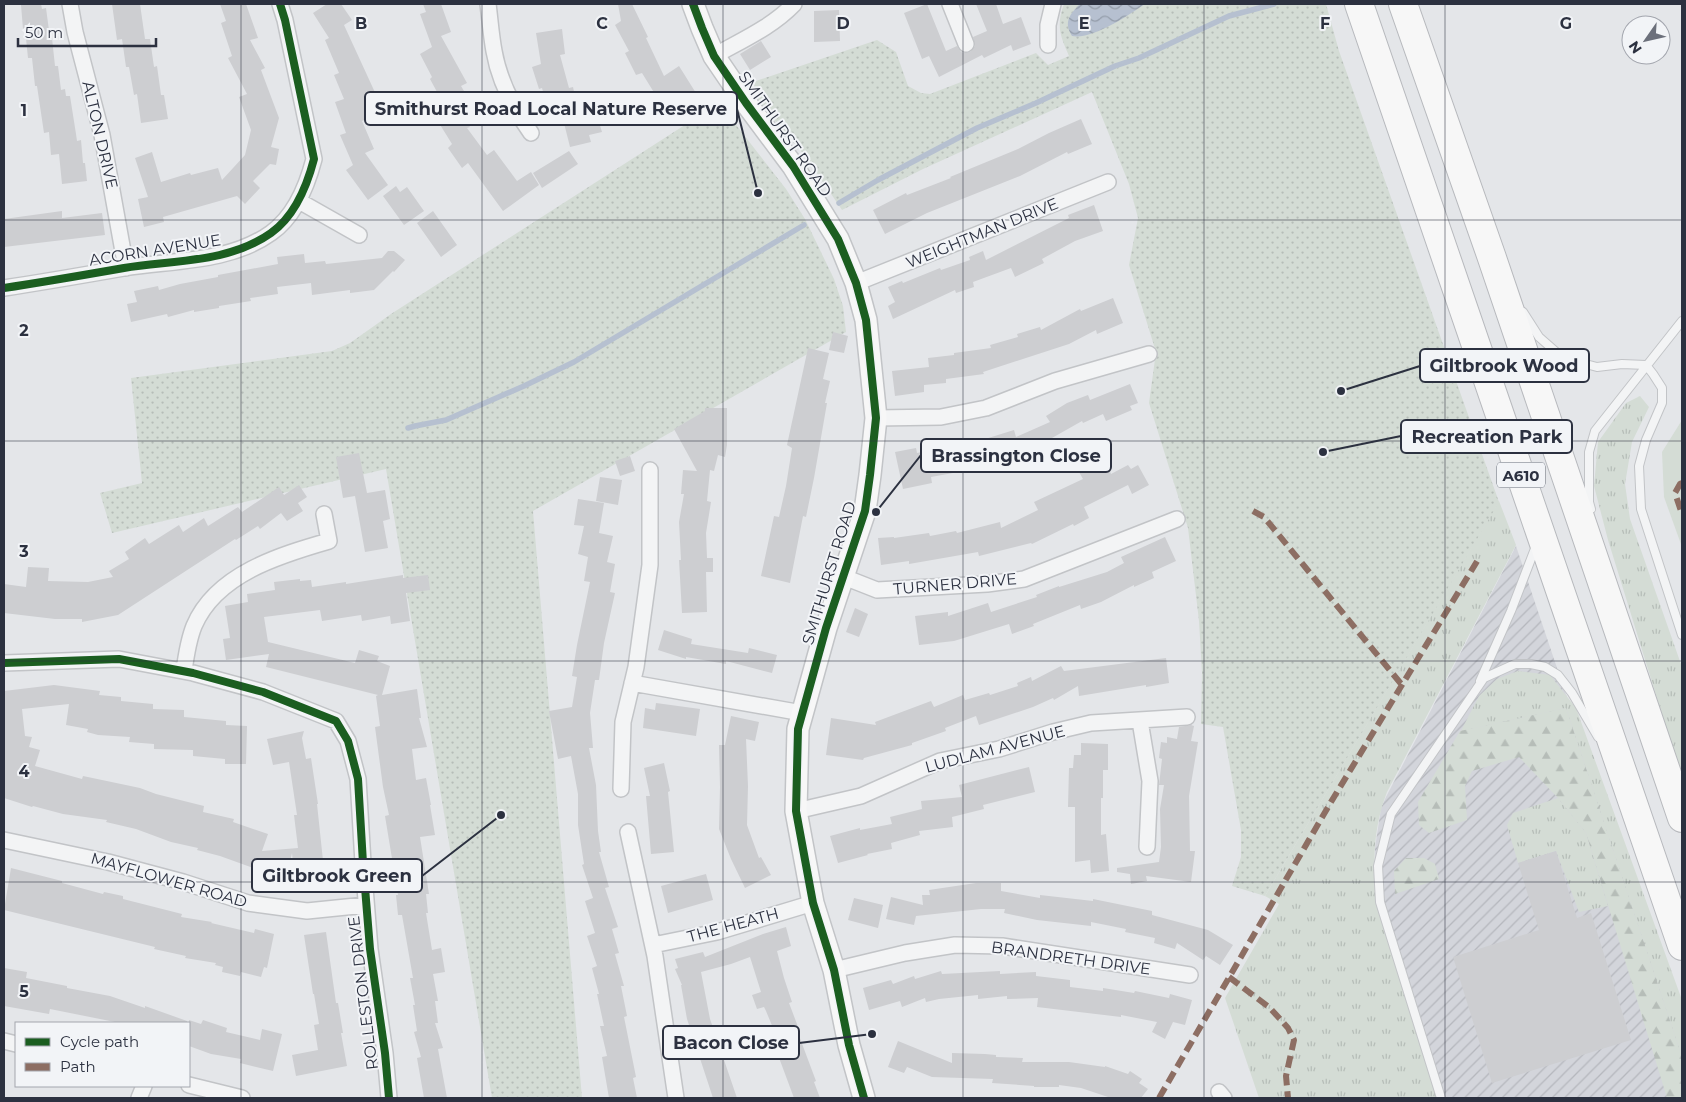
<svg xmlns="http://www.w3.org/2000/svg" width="1686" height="1102" viewBox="0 0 1686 1102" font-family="Montserrat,sans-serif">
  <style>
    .industrial { fill: url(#industrial-furrows) }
    .grass { fill: url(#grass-tufts) }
    .forest { fill: url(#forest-firs) }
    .park { fill: url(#park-dots) }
    .pitch { fill: #d4dcd5 }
    .water { fill: url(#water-waves) }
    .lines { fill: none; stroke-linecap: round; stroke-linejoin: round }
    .stream { stroke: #b6c0d0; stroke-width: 5.5 }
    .building { fill: #cdced1 }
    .lane-casing { stroke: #c2c4c7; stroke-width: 10 }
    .street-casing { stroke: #c2c4c7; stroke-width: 18 }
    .secondary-casing { stroke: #c2c4c7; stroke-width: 24 }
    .highway-casing { stroke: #b7b9bd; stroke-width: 30 }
    .lane { stroke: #f3f4f5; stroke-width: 8 }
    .street { stroke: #f3f4f5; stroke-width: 15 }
    .secondary { stroke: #f7f7f7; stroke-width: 21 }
    .highway { stroke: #f7f7f7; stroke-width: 28 }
    .quiet { stroke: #8d6e63; stroke-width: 6; stroke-dasharray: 12 6; stroke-linecap: butt }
    .cycleway-casing { stroke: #f2f4f7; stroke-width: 11 }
    .cycleway { stroke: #1b5e20; stroke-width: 8 }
    .grid { fill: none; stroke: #2c3140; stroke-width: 1; stroke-opacity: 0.55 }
    .labels { text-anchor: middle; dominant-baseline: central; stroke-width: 4; stroke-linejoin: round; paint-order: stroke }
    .shield { fill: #f2f4f7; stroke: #676c77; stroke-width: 1 }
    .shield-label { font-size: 15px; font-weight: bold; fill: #2c3140 }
    .street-label { font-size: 16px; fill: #2c3140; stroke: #f2f4f7 }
    .grid-label { font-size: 16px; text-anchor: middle; font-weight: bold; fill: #2c3140; stroke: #f2f4f7; stroke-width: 4; stroke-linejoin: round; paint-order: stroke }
    .leader { fill: none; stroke: #2c3140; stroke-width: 2 }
    .callout-dot { fill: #2c3140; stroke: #f2f4f7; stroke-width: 2 }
    .callout { fill: #f2f4f7; stroke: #2c3140; stroke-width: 2 }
    .callout-label { font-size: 18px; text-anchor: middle; font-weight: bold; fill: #2c3140 }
  </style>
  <defs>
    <pattern id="industrial-furrows" width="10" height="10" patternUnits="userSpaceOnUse" patternTransform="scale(1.25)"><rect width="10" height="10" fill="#d3d5db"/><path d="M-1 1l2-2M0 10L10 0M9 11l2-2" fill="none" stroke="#b5b7bd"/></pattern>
    <pattern id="grass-tufts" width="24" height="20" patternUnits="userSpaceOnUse" patternTransform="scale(1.25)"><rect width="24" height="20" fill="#d4dcd5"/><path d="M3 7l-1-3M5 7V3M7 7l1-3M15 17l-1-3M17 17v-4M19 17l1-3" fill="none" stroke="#b6bdb8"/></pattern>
    <pattern id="forest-firs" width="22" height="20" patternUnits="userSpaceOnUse" patternTransform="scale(1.25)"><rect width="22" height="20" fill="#d4dcd5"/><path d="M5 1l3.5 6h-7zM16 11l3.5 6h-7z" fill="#b6bdb8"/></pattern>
    <pattern id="park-dots" width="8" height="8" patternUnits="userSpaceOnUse" patternTransform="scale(1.25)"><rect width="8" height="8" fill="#d4dcd5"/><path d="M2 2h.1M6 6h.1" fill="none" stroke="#b6bdb8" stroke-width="1.8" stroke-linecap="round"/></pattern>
    <pattern id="water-waves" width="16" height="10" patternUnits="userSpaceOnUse" patternTransform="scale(1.25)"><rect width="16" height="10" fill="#b6c0d0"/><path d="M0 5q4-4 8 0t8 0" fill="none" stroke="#949daa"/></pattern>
  </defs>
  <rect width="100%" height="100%" fill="#e4e6e9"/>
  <path class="industrial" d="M1516,546L1682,1040V1098H1445L1381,907L1376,887L1375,848L1381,808L1386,797Z"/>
  <path class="grass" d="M1640,396L1649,407L1632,442L1625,484L1630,519L1682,667V779L1608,540L1594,486L1598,442L1626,403Z
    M1499,501L1516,545L1387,792C1373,829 1371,867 1380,906L1445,1098H1259L1225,998L1279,904L1265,896Z
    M1518,671L1550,675L1576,708L1682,1000V1057L1566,708L1461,731L1479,696L1497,679Z
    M1558,798L1586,833L1608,906L1579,912L1556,851L1518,863L1507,825L1513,813Z"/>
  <path class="forest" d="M1566,708L1682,1057V1098H1667L1586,833L1558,798L1519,757L1472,771L1465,786L1467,820L1429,833L1419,825L1418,802L1460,731Z
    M1406,858H1424L1435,864L1439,879L1395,894L1394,871Z"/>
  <path class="park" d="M1064,4H1326L1339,51L1499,502L1265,896L1232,886L1241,857V830L1223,727L1201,724L1202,673L1199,621L1188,528L1149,403L1156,352L1129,265L1138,218L1129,184L1092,92L923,169L842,210L806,157L744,85L877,40L896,52L908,86L921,93L930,94L1036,53L1048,65L1069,56C1060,36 1056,25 1064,4Z
    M719,103L786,189L805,219L834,279L843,306L846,332L533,511L582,1098H492L386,469L112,533L100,493L142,483L131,378L332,351L350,343L391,314Z"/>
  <path class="pitch" d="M1682,420V547L1664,497L1662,452Z"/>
  <path class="water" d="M1080,4H1145C1129,15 1092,40 1072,36C1063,22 1070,14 1080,4Z"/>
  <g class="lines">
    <path class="stream" d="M839,203L878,180L977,128L1036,103L1115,66L1139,58L1229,16L1274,4
      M408,428L415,426L446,420L524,386L574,362L804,225"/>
  </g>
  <path class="building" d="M41,4L42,9L46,8L50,38H52L55,66H58L61,90L65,89L66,96H70L76,134L77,141L81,140L83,163H85L87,181L62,184L59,154L51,155L49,132L44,133L37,86H35L32,58H28L25,29H23L21,5Z
    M112,4H140L145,39H150L154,67L157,66L161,95H164L168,119L141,123L137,94L134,95L129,67H126L122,39L117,40Z
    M220,4H246L258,38L250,40L265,68L261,70L279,118L271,147L279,149L276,165L270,164L253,181L260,188L245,204L237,196L163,217L164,222L144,227L138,199L148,197L135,158L152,152L161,182L190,173L191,175L218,168L222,180L245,155L251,130L239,97L247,94L228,58L232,56L221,23L226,21Z
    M327,4H341L352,20L344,25L384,112L362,121L374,149L365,153L388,185L368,200L346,170L353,165L340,135L346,133L335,102L344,99L334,75L339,73L325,40L329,38L313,13Z
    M423,4H441L451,32L441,36L467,83L461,86L464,91L443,103L430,79L432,77L420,54L432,47L420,14L426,12Z
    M618,4H632L648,37L646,38L664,76L679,66L701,101L671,120L642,73L636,75L625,53L629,51L615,25L621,21Z
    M927,4L946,51L957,46L961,52L965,53L970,52L975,46L973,37L987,31L976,4H996L1003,24L1021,17L1031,44L1013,51L1011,45L984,58L982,55L939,77L929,56L922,59L904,13Z
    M839,10L840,41L814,42V11Z
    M562,29L565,54L560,55L569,88L573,87L578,110L584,108L586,118L597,116L602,132L589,135L591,142L570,147L561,111L549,114L542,88L539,89L532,67L541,64L536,33Z
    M761,41L771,57L750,70L740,54Z
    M455,102L470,127L467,128L487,155L494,150L517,181L531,172L539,185L503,211L468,163L462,168L448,148L452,144L434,115Z
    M1081,119L1092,144L1068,154L1067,152L1020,176L927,213L885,234L873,210L906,193L907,195L951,178L950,177L1018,149L1049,133Z
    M569,151L578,164L542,188L533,173Z
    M396,186L400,192L407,187L424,211L404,225L383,196Z
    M1094,205L1103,231L1075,241L1042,259L1044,263L1015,277L1011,268L973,282L974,287L956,293L955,290L893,319L888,306L895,302L888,287L902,281L903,283L940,268L941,270L970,260L969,257L983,251L986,260L1069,218L1068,215Z
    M62,211V218L102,213L105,235L4,247V219Z
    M433,211L457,245L441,257L417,223Z
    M388,251H394L405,260L394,272L393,271L374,290L350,293V290L312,295L311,283L277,287L278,294L250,298L251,301L219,306V308L194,312V310L168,317L167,314L131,322L127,304L137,302L134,291L158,286L159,290L180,284L218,277V275L278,264L277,257L304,254L305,263L325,261L326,264L382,258Z
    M1113,298L1123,323L1097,334L1096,330L1069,344L983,372L984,374L946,379V383L924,385V392L895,396L892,371L929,367L928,358L954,355V353L991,348L990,345L1018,337L1017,334L1040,327L1041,330L1080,309L1081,311Z
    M833,332L848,336L844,353L829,350Z
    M808,348L829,353L823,379L830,381L825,403H827L814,478L806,517L803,516L790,583L761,576L774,516L779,517L786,486L792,448L787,445Z
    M1130,384L1138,403L1130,406L1132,410L1106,421L1103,414L1083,423L1082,421L1052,438L1055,445L1034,455L1032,450L995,462V460L964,471L931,477L932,483L903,489L895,452L916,448L917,453L952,446L953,449L1014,430L1016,437L1050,422L1046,416L1067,403L1088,395L1090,400Z
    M705,408H727V445L725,457L718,455L714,471L710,470L707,501L711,502L706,533L707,558H713V572H706L707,612L682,613L679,560H681L679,522L684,494H681L683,470L697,471L674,429L705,411Z
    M359,453L367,493L385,490L390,519L383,521L388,548L365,552L355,496L343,498L336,457Z
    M630,456L635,471L620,476L615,461Z
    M1128,465L1131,469L1138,465L1149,485L1132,494L1128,485L1084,507L1089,518L1074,526L1073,524L1032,544L1031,543L979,556L978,552L909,564V561L881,565L878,538L894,537V538L929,533L930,536L956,531L957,533L1000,522L1001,528L1038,510L1034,502L1083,479L1079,472L1092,466L1096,473L1108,467L1111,474Z
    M600,477L622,480L618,505L596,501Z
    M299,485L307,497L298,503L303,511L287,521L281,513L260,529L258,526L236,540L235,539L118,615L82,622V619H55L4,613V584L26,587L28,567L49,568L48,581L88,582L113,577L109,571L129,559L125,552L145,538L149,544L179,525L183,532L204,518L208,526L238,507L242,512L279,487L284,495Z
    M578,499L604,503L599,533L613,536L607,562L615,564L610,592L615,593L604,643L599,680H595L590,713L593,748H589L596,785L598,831L601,852H599L609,887L605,888L618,927L612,929L619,953L615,954L624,986H621L627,1016L624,1017L636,1077L633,1078L637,1098H609L602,1057L607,1056L600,1026H604L597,994H599L592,968L597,966L587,936L595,933L585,901L593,898L582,865L584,864L578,825V794L571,756L558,759L549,711L572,707L577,677L572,676L577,645L590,582L584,581L588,557L578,554L584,526L574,525Z
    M1165,537L1176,561L1152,572L1154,578L1134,587V585L1101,602L1081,609L1080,605L1033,624L1034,626L1012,634L1009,624L954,641L919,645L915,616L948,612V616L988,603L991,612L1037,597L1036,595L1059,586V587L1107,572L1124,563L1121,557Z
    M403,575V578L428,575L430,590L406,593L410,621L391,624L390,616L362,621L361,615L322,621L320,610L264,617L268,642L355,663L359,650L379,656L377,661L390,666L382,695L417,689L421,718H419L427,747L412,749L416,780L426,778L431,805H430L435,835L420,837L429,894H426L428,913H426L432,950L441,948L445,972L433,974L438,1001H435L438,1023H435L443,1048L438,1049L447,1098H424L417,1058L421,1057L414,1032L417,1031L413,1005H415L410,978H413L402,915H398L396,895H398L385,816L389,815L383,787L375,727L380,726L376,696L378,695L266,667L269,654L226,660L223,639L230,638L225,606L248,602L247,594L275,590L274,582L300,579V581L311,580L312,587L346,582V584Z
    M855,608L868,614L859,637L846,632Z
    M664,630L692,639L691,644L748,653L749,648L777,655L772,673L726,661V664L686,657V659L658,650Z
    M1166,658L1169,683L1146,687V685L1079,696L1078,686L1054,700L1053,698L1033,707L979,725L976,716L945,728L946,731L912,743V745L864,758L863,760L826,755L831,718L876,725L875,722L931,701L934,707L963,695L965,700L989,693L990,695L1018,686L1017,683L1031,677L1032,681L1061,666L1064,671Z
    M54,685L100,691L99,695L121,697V701L153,704V709L184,710V717L226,721V725L247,726L246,764H225V759L193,756V750L154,749V744L129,742L130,737L98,735L87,732L88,729L66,725L69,704L22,709L25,736L32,737L29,747L40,750L35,766L82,779L83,776L140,788L156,794L204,806L203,812L234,819L233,822L268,834L262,851L298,848L294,815H297L289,762L273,765L267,739L304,731L302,738L306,759L311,758L318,804H317L324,870L294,872L292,853L289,866L256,869L220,856L197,850L198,848L171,842L136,829L106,822L107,820L63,814L33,806L32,807L4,798V691Z
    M656,703L700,709L696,736L643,728L645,708L655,710Z
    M731,716L759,722L755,741L746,739L748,786L747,825L759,858L761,857L771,875L745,888L731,859L719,829L720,787L719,745H725Z
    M1191,725L1194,726L1191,741L1198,742L1189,796L1190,851H1195L1191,882L1146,876L1147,881L1131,884L1130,874L1117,872V868L1159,862L1161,847L1160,809L1164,785H1159L1162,759L1159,758L1161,742L1167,743V737L1177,739L1179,727Z
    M1081,743L1108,744V770H1103V798H1101V835L1106,834L1109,871L1091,873L1090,860L1075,862V807H1068L1069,768H1073L1074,755H1081Z
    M664,763L670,791L668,792L674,852L651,854L646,796H650L644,768Z
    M1029,767L1035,792L983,805L984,809L952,817L953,827L919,831L920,835L891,843L892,849L867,854L868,855L838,863L830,836L860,828V830L892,824L890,817L922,809L921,801L962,797L959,785Z
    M1556,851L1577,918L1591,913L1631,1040L1492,1083L1453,957L1539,930L1518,863Z
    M11,868L62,881V883L103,894L104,892L123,896V899L182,914L181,917L212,922L211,923L254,933L255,929L274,934L267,968L264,967L261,977L241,972L240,976L222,972L223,967L215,965L216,963L185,958L186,956L154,949L155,947L4,910Z
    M706,874L713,900L668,913L661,886Z
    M976,883H1001V891L1040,898V895L1093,901V899L1152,911V915L1208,930L1233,945L1220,965L1206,956L1203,960L1177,943L1175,949L1154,943L1155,938L1125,932L1126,929L1091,922V926L1037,920L1004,913L1005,909H981L916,916L914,925L886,919L891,897L923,905L922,895H930L929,890Z
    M854,898L883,905L878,928L848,920Z
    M786,927L791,946L777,951L784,978L792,1002L789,1003L800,1032L798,1033L816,1081L814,1082L820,1098H794L775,1047L780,1045L766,1011L764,1007L757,1009L752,995L761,992L750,957L731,964L701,972L710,1019L737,1098H713L687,1019L681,985H682L675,969L678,968L675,959L703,952L705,957L763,934Z
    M326,932L336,1003H338L343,1033H341L347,1066L296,1076L292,1055L318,1050L314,1025L319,1024L314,994H313L304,935Z
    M4,968L27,972L26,978L67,986V988L110,996L145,1008V1006L187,1021V1023H120L50,1009L49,1014L4,1006Z
    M941,971L942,974L1000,971V974L1036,972V976L1070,980V987L1103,991V988L1134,993L1135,991L1169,998L1170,994L1192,1000L1185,1025L1173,1022L1165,1039L1152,1032L1157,1022L1121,1015V1017L1037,1007L1038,998L1007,999V996L978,999V995L939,999L926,1002L925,998L902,1007L900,1001L869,1010L863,988L891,980L893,984L914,976L915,979Z
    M189,1020L201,1024L203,1020L227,1028L226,1032L260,1040L262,1029L282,1034L273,1071L240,1063L241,1059L211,1054L189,1046Z
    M898,1041L952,1063V1053L985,1054L996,1055V1057L1023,1058L1022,1062H1069L1105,1067V1066L1128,1074L1130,1071L1142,1079L1139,1083L1148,1089L1141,1098H1111L1081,1088L1059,1085V1087H1034V1086L992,1083L993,1079L932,1077L907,1067L904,1073L888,1067Z"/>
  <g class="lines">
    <defs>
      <path id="lane" d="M1523,312L1539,337L1563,358L1597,367L1622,364L1646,365L1653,374L1662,388V403L1646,440L1639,466L1641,509L1682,635
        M1591,509L1589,502V452L1595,431L1682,321
        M1480,681L1511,611L1536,546
        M1441,1098L1380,902L1378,866L1391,814L1484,678L1515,664H1531L1545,667L1558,675L1572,693L1598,737"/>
      <path id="street" d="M70,4L75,32L102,135L126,268
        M488,4C490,19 491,35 494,51C499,80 514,109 531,133
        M950,4L966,44
        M1048,45V25L1053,4
        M714,56C742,40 772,27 794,4
        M299,201L359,235
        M856,283L1108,182
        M4,288C44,282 84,275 124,268C173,260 229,263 271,233C295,216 307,186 314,159L285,20L280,4
        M876,418L941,417L986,408L1055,381L1149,354
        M844,577L877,590L987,584L1024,579L1177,519
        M4,663L119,659L193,673L263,692L336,721L348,741L358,779L363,863L370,949L385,1053L389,1098
        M184,671C186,656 188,641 194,626C216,574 280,555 329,541L324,514
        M632,683L802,713
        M1140,721L1150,781L1147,847
        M621,789L623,722L636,667L650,565V470
        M796,811L861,796L940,761L999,749L1053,732L1091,723L1187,717
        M628,832L655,956L676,1098
        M4,840L108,862L183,882L248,903L307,911L366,905
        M653,945L717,932L813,903
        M834,970L905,953L955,945L1002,946L1190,975
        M4,1041L16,1044
        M189,1085L242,1098
        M1219,1092L1224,1098
        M139,1098L144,1086"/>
      <path id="secondary" d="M693,4L702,28L714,56L746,103L793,166L838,239L856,283L866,320L876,418L870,475L865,511L826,628L798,729L796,811L813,903L834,970L849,1045L864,1098"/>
      <path id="highway" d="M1359,4L1682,946
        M1403,4L1492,258L1682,818"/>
    </defs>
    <use href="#lane" class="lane-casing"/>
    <use href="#street" class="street-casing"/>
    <use href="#secondary" class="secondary-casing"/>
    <use href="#highway" class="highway-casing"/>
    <use href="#lane" class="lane"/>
    <use href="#street" class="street"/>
    <use href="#secondary" class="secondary"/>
    <use href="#highway" class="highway"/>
    <path class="quiet" d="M1682,483L1680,484L1675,493L1682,514
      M1253,511L1264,517L1402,685
      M1229,977L1270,1008L1288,1028L1294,1040L1286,1076L1288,1098
      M1159,1098L1331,802L1479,558"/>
    <defs>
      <path id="cycleway" d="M693,4L702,28L714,56L746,103L793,166L838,239L856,283L866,320L876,418L870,475L865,511L826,628L798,729L796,811L813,903L834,970L849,1045L864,1098
        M4,288C44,282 84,275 124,268C173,260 229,263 271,233C295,216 307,186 314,159L285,20L280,4
        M4,663L119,659L193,673L263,692L336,721L348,741L358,779L363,863L370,949L385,1053L389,1098"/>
    </defs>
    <use href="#cycleway" class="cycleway-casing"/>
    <use href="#cycleway" class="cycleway"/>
  </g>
  <path class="grid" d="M241,4V1098M482,4V1098M723,4V1098M963,4V1098M1204,4V1098M1445,4V1098M4,220H1682M4,441H1682M4,661H1682M4,882H1682"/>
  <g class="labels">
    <rect class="shield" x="1497" y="462.5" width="48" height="25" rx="4"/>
    <g class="shield-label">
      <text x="1521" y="475">A610</text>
    </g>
    <g class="street-label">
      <text transform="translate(785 134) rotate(55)">SMITHURST ROAD</text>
      <text transform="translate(100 135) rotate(77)">ALTON DRIVE</text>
      <text transform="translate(982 233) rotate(-22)">WEIGHTMAN DRIVE</text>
      <text transform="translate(155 250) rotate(-9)">ACORN AVENUE</text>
      <text transform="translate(829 573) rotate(-73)">SMITHURST ROAD</text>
      <text transform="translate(955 584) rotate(-5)">TURNER DRIVE</text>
      <text transform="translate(995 749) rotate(-15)">LUDLAM AVENUE</text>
      <text transform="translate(169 880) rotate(16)">MAYFLOWER ROAD</text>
      <text transform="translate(733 925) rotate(-15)">THE HEATH</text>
      <text transform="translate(1071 958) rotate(8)">BRANDRETH DRIVE</text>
      <text transform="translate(363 993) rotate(-97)">ROLLESTON DRIVE</text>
    </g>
  </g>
  <g class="grid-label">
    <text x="361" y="29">B</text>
    <text x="602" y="29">C</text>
    <text x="843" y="29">D</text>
    <text x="1084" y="29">E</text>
    <text x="1325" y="29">F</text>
    <text x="1566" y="29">G</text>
    <text x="24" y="116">1</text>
    <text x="24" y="336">2</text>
    <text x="24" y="557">3</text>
    <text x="24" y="777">4</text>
    <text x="24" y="997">5</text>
  </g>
  <path class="leader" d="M758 193L737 109M1341 391L1420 366M1323 452L1401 436M876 512L921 455M501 815L422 876M872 1034L799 1043"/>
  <g class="callout-dot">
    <circle cx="758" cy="193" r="5"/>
    <circle cx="1341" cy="391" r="5"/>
    <circle cx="1323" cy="452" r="5"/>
    <circle cx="876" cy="512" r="5"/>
    <circle cx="501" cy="815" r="5"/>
    <circle cx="872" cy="1034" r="5"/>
  </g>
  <g class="callout">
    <rect x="365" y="92" width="372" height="33" rx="5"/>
    <rect x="1420" y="349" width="169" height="33" rx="5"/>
    <rect x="1401" y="420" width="171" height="33" rx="5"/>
    <rect x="921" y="439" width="190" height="33" rx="5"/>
    <rect x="252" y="859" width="170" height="33" rx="5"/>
    <rect x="663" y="1026" width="136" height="33" rx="5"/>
  </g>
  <g class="callout-label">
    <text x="551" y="115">Smithurst Road Local Nature Reserve</text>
    <text x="1504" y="372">Giltbrook Wood</text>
    <text x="1487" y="443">Recreation Park</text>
    <text x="1016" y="462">Brassington Close</text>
    <text x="337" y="882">Giltbrook Green</text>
    <text x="731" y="1049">Bacon Close</text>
  </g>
  <rect width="1686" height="1102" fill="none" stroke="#2c3140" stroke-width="10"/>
  <rect x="15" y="1022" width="175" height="65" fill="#f2f4f7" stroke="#a3a6ae"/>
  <rect x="25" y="1038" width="25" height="8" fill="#1b5e20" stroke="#a3a6ae"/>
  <text x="60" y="1047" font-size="15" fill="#2c3140">Cycle path</text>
  <rect x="25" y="1063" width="25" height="8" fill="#8d6e63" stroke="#a3a6ae"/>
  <text x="60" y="1072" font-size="15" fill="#2c3140">Path</text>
  <g transform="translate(1646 40) rotate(236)"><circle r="24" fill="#f2f4f7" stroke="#a3a6ae"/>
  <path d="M0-4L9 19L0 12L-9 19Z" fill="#6c707b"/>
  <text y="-8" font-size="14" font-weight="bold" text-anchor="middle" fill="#2c3140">N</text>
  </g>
  <path d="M18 38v8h138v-8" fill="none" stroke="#2c3140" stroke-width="2.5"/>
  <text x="25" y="38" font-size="15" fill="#2c3140" stroke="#f2f4f7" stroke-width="4" paint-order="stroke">50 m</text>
</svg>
